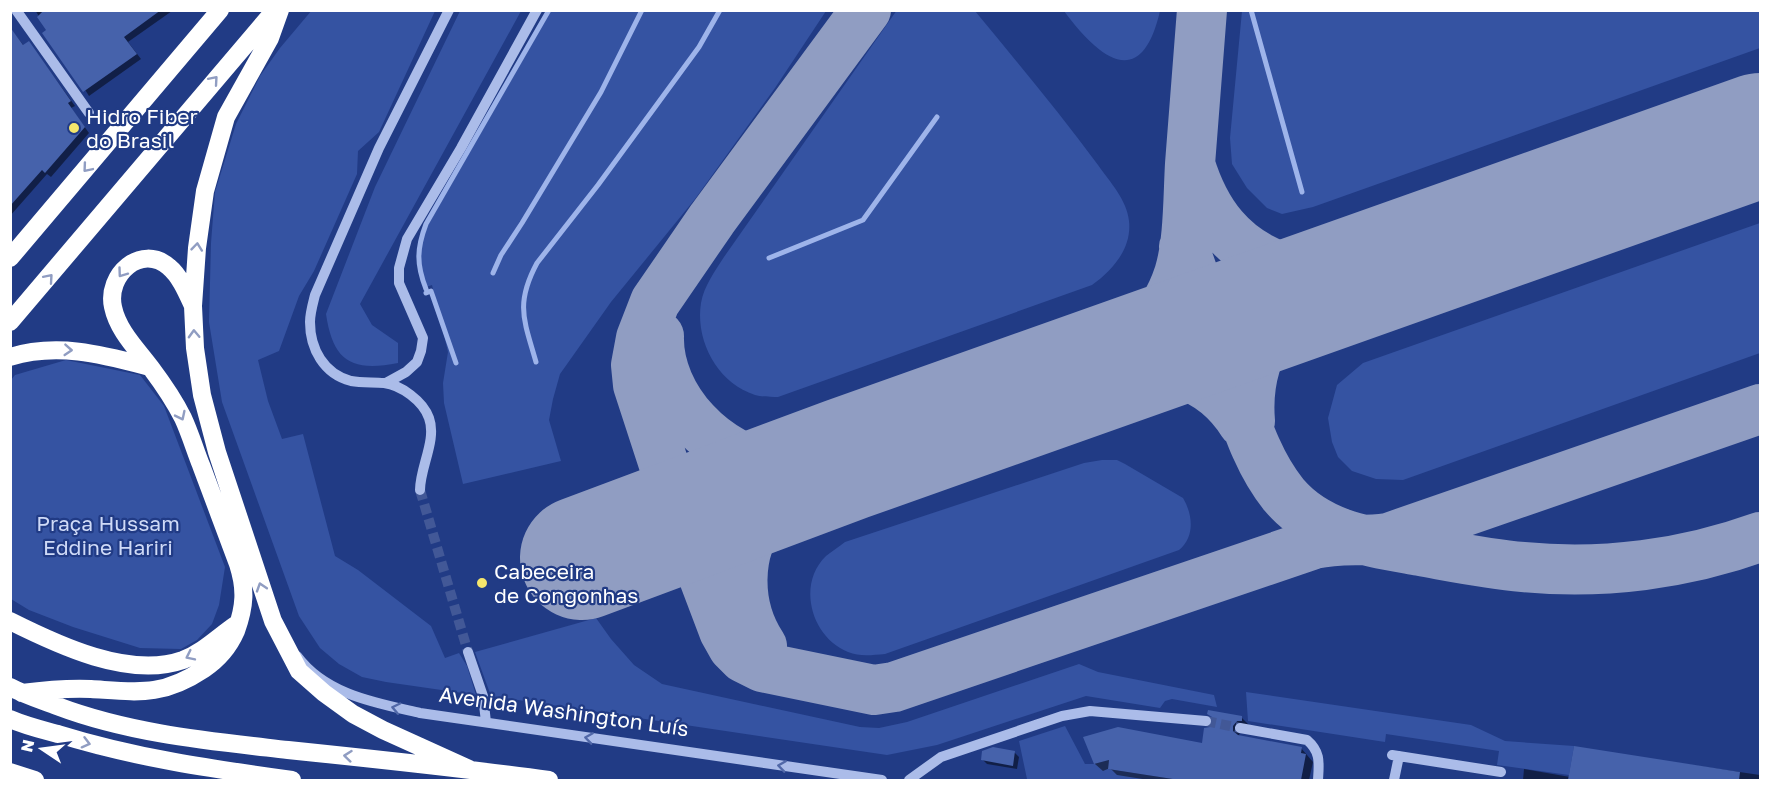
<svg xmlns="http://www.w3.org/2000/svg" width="1771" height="791" viewBox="0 0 1771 791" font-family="'Golos Text',sans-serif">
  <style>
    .green { fill: #3553a2 }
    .shadow { fill: #0007 }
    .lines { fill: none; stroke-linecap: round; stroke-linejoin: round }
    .stream { stroke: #9eb4ea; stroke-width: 5 }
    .taxiway { stroke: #909dc2; stroke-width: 50 }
    .runway { stroke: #909dc2; stroke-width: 124 }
    .building { fill: #4662ab }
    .minor-tunnel { stroke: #425897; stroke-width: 10; stroke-dasharray: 10 5; stroke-linecap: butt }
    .minor { stroke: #abbce9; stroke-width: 10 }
    .highway { stroke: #fff; stroke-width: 18 }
    .oneway { stroke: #909dc2 }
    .oneway2 { stroke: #5168a8 }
    .poi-dot { fill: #f5e66c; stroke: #213b85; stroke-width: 2 }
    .labels { text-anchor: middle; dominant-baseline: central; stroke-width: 4.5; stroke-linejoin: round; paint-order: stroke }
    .poi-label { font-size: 21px; fill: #fff; stroke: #213b85; text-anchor: start }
    .park-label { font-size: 21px; fill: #cfdaf7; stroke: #213b85 }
    .street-label { font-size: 21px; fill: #fff; stroke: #213b85 }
  </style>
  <rect width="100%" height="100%" fill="#213b85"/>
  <path class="green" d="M312,10L435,11L379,132L358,151L357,174L314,271L299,296L279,351L258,360L268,401L282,439L303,434L335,556L358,570L431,626L445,658L459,653L467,666L476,695L386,682L362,677L339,664L320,648L299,616L222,402L209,322L211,243L215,192L236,124L260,76L280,48Z
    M897,10L975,11C1017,62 1059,112 1098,165C1110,182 1127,200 1129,221C1132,248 1113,270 1092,285L778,397C771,397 762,397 755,395C717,383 695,340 701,303C704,286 715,271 724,257Z
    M460,11H521L360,304L372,325L398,343V363C351,372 333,361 326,314L375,187Z
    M551,11H826L775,88L695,199L611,302L560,374L553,399L549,420L561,461L463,484L444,403L443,383L448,352L432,285L426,287C417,261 418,250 428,225Z
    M1064,11H1160C1141,93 1099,58 1064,11Z
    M1242,11H1760V48L1313,207L1282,214L1267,208L1247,188L1232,164L1230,138Z
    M1760,223V353L1403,480L1376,479L1352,471L1338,457L1332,442L1328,418L1337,385L1363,363Z
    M66,360L140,375L164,406L225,567L219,605L212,624L197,640L181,649L140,648L73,627L29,610L11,599V380L15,375Z
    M1102,460H1117L1125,464L1183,498C1193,515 1195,537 1179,550L885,654C872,655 860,657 848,652C812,638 796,585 826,556C832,551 839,547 845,542L1084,463Z
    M596,618L611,639L634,665L662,684L860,727L879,728L907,722L1079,664L1098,672L1214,695L1217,707L1172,699L1165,701L1160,708L1086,696L937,745L887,755L491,696L475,652Z
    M1246,692L1471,725L1505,741L1574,746L1569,775L1497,765L1499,751L1386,734L1385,742L1248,721Z
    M1065,726L1085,764H1094L1109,760L1108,769L1173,779L1037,780L1027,779L1019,741Z"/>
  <path class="shadow" d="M35,10L172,11L128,42L141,59L89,96Z
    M10,28L24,46L33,48L75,106L71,108L89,133L51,177L47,174L10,216Z
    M1242,718L1249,725L1239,734L1240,737L1301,748L1313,762L1309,780H1149L1117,775L1110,768L1103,771L1095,764L1085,738L1203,745Z
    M1575,748L1760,775V780H1523L1524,769L1570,777Z
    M1015,753L1019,757L1017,769L987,764L983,760Z"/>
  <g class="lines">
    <path class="stream" d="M1251,10L1302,192
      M769,258L863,220L937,117
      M493,273L501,255L522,223L601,92L642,10
      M426,289C416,264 417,248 426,224L549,10
      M426,293L431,291L456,363
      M536,362C524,320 515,304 537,263L598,185L699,47L720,10"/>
    <path class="taxiway" d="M866,10L712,219L655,302L641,338L636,365L638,385L682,520L724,631L733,647L744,658L762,667L874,690L894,687L1314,544C1339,538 1363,542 1388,538L1760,409
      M1190,164L1202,10
      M1184,247C1199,291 1215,336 1231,380C1245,420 1257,462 1284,495C1319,536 1370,542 1420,551C1454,557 1488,564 1523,567C1603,575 1685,564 1760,537
      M659,336C657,398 717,461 778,466C801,467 824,462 847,459
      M1106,367C1163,365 1210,371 1243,423
      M1079,376C1126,355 1162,326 1179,274C1189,241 1188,198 1190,164C1205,213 1232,250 1282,267C1305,275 1332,276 1356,278
      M1250,421C1247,385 1256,342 1285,317C1298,306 1315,298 1329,288
      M762,646C736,607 735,551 765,514C777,499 792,487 805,474"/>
    <path class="runway" d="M582,558L847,459L1760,135"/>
  </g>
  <path class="building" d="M44,10H161L124,37L137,54L83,92L42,33L46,30L37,17Z
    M10,27L23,45L29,41L71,101L68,103L85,127L45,173L42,170L10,206Z
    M1208,710L1242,716V721H1237L1233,726V731L1238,735L1302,747L1301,753L1306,754L1301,780H1179L1108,769L1109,760L1094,764L1083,737L1118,727L1202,743L1204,728L1210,727L1213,722L1212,717L1207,714Z
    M1574,746L1740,772L1739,780H1568Z
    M993,747L1015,751L1013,766L981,760L982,751Z"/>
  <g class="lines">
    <path class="minor-tunnel" d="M420,490L468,652
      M1206,721L1240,728"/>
    <path class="minor" d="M16,10L89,113
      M386,383L406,372L417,362L421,351L423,338L399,283V268L407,239L461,148L537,10
      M420,490C420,467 437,440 429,418C423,401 401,385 384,383C373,382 362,383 351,381C324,374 310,349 310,322C310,313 313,303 315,295L379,148L449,10
      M468,652L483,696L486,722
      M297,656C326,695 376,703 420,713L882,780
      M1240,728L1307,740C1321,752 1319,763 1318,780
      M1392,755L1501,772
      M909,780L941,757L1062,716L1090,711L1206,721
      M1394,780L1399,756"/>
    <path class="highway" d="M280,10L270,38L226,117L205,191L197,248L193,306L195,348L202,395L217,452L273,621L299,671L324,693L353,714L383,730L469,769
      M10,258L220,10
      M10,322L275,10
      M10,357C58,342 104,355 150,367
      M10,621C58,645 129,679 183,660C204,652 219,636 237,624
      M10,687C25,695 41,700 57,706C131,734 210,741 288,750C375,759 462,768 549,780
      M22,693C45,690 67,688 91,689C138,692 162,697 204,669C219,659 229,647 236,631C245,606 246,589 238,564C226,531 213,498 201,465C195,450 190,433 183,418C174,400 163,384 151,368C137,349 118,331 113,307C106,275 141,243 169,267C180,276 187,293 193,306
      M10,719C26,726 43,730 58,734C135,758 213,769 292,780
      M10,772L35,780"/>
  </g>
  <defs><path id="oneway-chevron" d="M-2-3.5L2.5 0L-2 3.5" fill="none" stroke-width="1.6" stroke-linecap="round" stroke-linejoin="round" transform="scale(1.5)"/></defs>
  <g class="oneway">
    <use href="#oneway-chevron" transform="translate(214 80) rotate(-49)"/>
    <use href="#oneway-chevron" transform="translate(87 168) rotate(130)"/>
    <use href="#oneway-chevron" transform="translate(197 247) rotate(-84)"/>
    <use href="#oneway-chevron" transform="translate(122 273) rotate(126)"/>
    <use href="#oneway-chevron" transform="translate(49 278) rotate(-49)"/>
    <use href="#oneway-chevron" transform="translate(194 334) rotate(-92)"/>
    <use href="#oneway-chevron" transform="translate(68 350) rotate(4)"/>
    <use href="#oneway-chevron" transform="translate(181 416) rotate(64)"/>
    <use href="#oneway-chevron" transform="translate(261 587) rotate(-108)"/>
    <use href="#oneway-chevron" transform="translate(190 656) rotate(154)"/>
    <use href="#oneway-chevron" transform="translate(86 743) rotate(15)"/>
    <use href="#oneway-chevron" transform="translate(348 756) rotate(-174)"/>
  </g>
  <g class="oneway2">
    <use href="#oneway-chevron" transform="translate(396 708) rotate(-168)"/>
    <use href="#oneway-chevron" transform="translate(589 738) rotate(-172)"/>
    <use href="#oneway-chevron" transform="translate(782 766) rotate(-172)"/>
  </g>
  <g class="poi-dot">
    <circle cx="74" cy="128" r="6"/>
    <circle cx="482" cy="583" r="6"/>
  </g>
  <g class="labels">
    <g class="poi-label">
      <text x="86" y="116">Hidro Fiber<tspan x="86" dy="24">do Brasil</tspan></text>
      <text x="494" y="571">Cabeceira<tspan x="494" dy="24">de Congonhas</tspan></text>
    </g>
    <g class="park-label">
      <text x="108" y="523">Praça Hussam<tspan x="108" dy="24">Eddine Hariri</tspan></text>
    </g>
    <g class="street-label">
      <text transform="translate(564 711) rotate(8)">Avenida Washington Luís</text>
    </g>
  </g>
  <rect width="1771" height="791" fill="none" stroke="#ffffff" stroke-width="24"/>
  <g transform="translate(42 749) rotate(283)" stroke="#213b85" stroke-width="4.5" paint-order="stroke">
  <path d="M0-4.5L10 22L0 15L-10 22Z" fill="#ffffff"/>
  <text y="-9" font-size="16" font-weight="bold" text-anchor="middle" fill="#ffffff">N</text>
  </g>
</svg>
